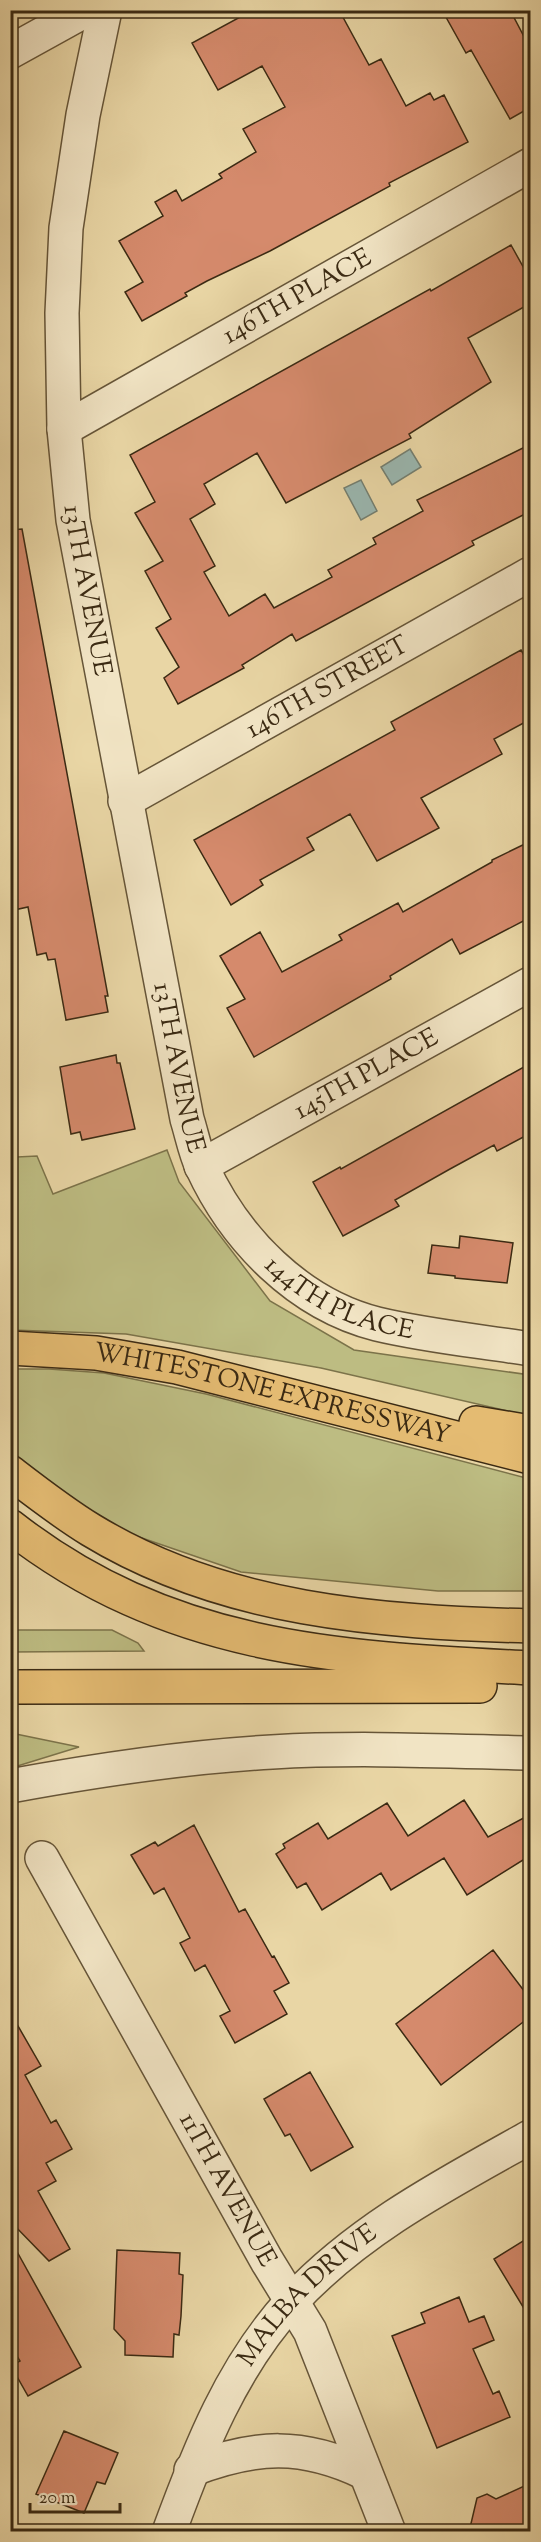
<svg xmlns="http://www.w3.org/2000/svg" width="541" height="2542" viewBox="0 0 541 2542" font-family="'Sorts Mill Goudy',serif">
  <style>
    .green { fill: #bdbc82; stroke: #7c734a; stroke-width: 1.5 }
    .water { fill: #9ab7b0; stroke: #747f71; stroke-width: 1.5 }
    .building { fill: #d58a6c; stroke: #3b2a13; stroke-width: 1.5 }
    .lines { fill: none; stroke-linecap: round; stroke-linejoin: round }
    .minor-casing { stroke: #665538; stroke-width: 36 }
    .tertiary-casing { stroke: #665538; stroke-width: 36 }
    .motorway-casing { stroke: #3b2a13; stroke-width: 36 }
    .minor { stroke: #f1e4c4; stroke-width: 33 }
    .tertiary { stroke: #f1e4c4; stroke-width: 33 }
    .motorway { stroke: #e4bb72; stroke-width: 33 }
    .labels { text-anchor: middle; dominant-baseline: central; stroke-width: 4.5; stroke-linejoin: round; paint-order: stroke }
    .street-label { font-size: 26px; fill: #3b2a13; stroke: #f1e4c4 }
  </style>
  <rect width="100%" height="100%" fill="#e9d6a5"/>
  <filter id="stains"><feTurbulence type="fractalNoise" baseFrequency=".00333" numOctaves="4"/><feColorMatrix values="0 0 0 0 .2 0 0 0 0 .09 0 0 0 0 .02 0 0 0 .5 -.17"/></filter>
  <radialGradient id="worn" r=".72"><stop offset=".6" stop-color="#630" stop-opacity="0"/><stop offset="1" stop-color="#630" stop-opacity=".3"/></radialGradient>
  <path class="green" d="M11,1130L17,1157L37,1156L53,1194L167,1150L179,1182L270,1301L354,1350L530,1375V1416L321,1368L126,1334L11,1330Z
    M11,1369H49L104,1373L206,1394L530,1479V1591H438L241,1572L104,1525L11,1451Z
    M10,1630H112L138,1643L144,1651L11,1652Z
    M11,1733L79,1747L11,1768Z"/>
  <path class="water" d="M410,449L421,467L392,485L381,467Z
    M361,480L377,511L361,520L344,488Z"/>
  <path class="building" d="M253,10H339L369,65L381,59L406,106L430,93L434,100L444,95L468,142L389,183L390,186L270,251L207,281L185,293L187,296L142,321L125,292L143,282L119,241L163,216L155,202L176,190L182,201L222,178L219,174L256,152L243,129L285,107L262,66L218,90L192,43Z
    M442,10H510L531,50V107L510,119L471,50L466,53Z
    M511,245L531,281V303L468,338L491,382L409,434L411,438L286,503L257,453L204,484L215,504L190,519L215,566L204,572L229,616L265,594L274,608L332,577L328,570L376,544L373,538L423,511L417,500L531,444V511L472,541L474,545L296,641L292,634L242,665L244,668L178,704L164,678L179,667L156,628L171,619L145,571L163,561L135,513L155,502L130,455L430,289L431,291Z
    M22,529L108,996H105L108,1012L66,1020L55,959L48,960L46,953L37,955L28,907L14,910L10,892V843L16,842L10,812V530Z
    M521,650L531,667V719L494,739L502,754L421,798L439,828L377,861L350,814L307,838L314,850L260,880L263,885L231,905L194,840L395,730L391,722Z
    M531,841V917L460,954L452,939L390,976L391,979L254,1057L227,1008L245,999L220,956L260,932L282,972L342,940L339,935L398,903L403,912L492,862V860Z
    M116,1055L117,1063H120L135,1129L82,1140L80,1132L71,1134L60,1067Z
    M531,1063V1133L497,1151L494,1145L450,1169L395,1200L399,1206L343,1236L313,1182L340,1167L341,1169Z
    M460,1236L513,1243L507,1283L455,1278V1276L428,1273L432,1245L459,1248Z
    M464,1800L488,1837L531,1814V1855L467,1895L444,1858L391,1890L381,1873L322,1910L306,1883L297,1888L276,1854L285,1848L283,1844L318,1823L328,1839L387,1803L408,1836Z
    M194,1825L239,1912L245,1909L272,1957L274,1956L289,1983L274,1991L287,2014L235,2043L220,2016L230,2011L205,1965L195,1971L180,1943L190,1938L164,1888L154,1894L131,1855L155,1842L158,1846Z
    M493,1950L531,2000V2016L441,2085L396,2024Z
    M10,2012L41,2066L25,2075L51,2123L56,2120L72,2149L46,2163L56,2181L38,2191L70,2249L49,2261L10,2221Z
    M310,2072L353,2147L311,2171L290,2134L285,2136L264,2099Z
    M531,2236V2320L494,2259Z
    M10,2239L81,2367L28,2396L11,2366L20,2361L10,2345Z
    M117,2250L180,2253L179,2274L183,2275L181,2316L179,2335L174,2334L173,2357L125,2355V2341L114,2329Z
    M459,2297L469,2322L484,2316L494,2340L473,2349L493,2394L499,2391L510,2417L437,2448L392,2336L425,2323L421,2313Z
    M64,2431L118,2453L105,2484L97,2482L84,2513L36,2494Z
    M531,2483V2532H469L477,2498L487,2494L496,2499Z"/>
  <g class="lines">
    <defs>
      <g id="minor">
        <path id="s1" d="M105,10L83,115L66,228L62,313L64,429L73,520L187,1119C192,1135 195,1152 202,1167C235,1239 298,1304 377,1324C427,1336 480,1341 530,1349"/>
        <path id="s2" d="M64,429L530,165"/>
        <path id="s3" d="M125,801L530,574"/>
        <path id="s4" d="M201,1166L530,984"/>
        <path id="s5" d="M42,1858L267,2261L310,2331L389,2532"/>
      </g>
      <g id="tertiary">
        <path d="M10,52L86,10"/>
        <path d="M10,1786C97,1770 183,1757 272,1752C358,1747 444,1751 530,1753"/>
        <path d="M191,2470C255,2445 303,2443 365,2473"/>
        <path id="s6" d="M169,2532C199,2450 232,2366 292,2301C359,2229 446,2184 530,2137"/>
      </g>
      <g id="motorway">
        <path id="s7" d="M10,1348L96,1353L177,1367L530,1457"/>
        <path d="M476,1423L530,1432"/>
        <path d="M10,1472C36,1492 63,1513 91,1530C224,1611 379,1622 530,1626"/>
        <path d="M10,1526C170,1651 338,1658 530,1668"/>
        <path d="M10,1687L480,1686"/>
      </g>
    </defs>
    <use href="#minor" class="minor-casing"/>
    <use href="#tertiary" class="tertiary-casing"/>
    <use href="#motorway" class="motorway-casing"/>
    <use href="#minor" class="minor"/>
    <use href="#tertiary" class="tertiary"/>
    <use href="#motorway" class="motorway"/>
  </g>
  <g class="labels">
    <g class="street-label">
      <text stroke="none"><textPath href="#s2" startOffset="268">146TH PLACE</textPath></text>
      <text stroke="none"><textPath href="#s1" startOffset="586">13TH AVENUE</textPath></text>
      <text stroke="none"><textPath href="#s3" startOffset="232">146TH STREET</textPath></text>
      <text stroke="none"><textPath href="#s1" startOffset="1072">13TH AVENUE</textPath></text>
      <text stroke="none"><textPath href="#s4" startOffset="189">145TH PLACE</textPath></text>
      <text stroke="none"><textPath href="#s1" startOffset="1372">144TH PLACE</textPath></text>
      <text stroke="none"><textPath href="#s7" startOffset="267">WHITESTONE EXPRESSWAY</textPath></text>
      <text stroke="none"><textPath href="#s5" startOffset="380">11TH AVENUE</textPath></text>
      <text stroke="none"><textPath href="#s6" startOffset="278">MALBA DRIVE</textPath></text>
    </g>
  </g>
  <rect width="541" height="2542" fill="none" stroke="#e9d6a5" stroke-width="36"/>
  <rect x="12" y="12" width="517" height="2518" fill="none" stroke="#3b2a13" stroke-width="3"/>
  <rect x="18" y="18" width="505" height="2506" fill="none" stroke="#3b2a13" stroke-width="1.5"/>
  <path d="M30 2503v9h90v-9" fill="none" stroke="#3b2a13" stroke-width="3"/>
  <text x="39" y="2503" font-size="18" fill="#3b2a13" stroke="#f1e4c4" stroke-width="4.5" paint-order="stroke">20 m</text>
  <rect width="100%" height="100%" filter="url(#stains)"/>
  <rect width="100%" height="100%" fill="url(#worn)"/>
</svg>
